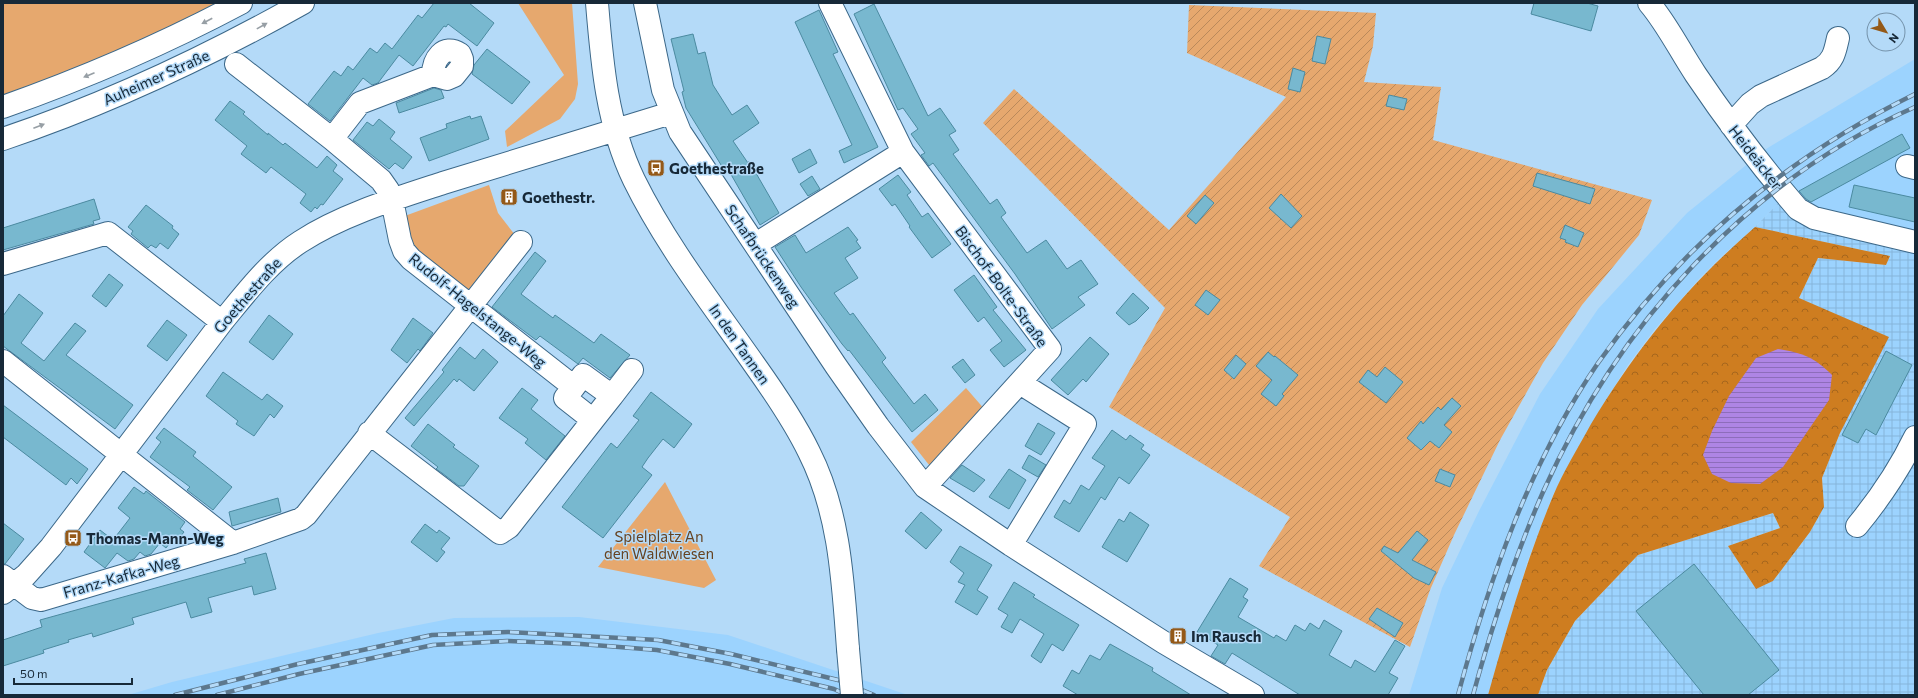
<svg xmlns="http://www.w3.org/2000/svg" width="1918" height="698" viewBox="0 0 1918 698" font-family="Commissioner,sans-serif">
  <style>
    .built { fill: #9cd3fe }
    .industrial { fill: url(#industrial-grid) }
    .green { fill: #e6a86e }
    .forest { fill: url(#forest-crowns) }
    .garden { fill: url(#garden-furrows) }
    .water { fill: url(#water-rules) }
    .building { fill: #78b8cf; stroke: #4b8aa0 }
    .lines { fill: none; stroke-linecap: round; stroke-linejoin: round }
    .minor-casing { stroke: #3c6889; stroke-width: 24 }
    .major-casing { stroke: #3c6889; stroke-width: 24 }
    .minor { stroke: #fff; stroke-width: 22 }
    .major { stroke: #fff; stroke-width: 22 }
    .rail-casing { stroke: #5d788d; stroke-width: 4.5 }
    .rail { stroke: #b4daf8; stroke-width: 3; stroke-dasharray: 9; stroke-linecap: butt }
    .minor-bridge-casing { stroke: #3c6889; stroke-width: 24; stroke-linecap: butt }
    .minor-bridge { stroke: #fff; stroke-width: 22 }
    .oneway { fill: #979fa5 }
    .labels { text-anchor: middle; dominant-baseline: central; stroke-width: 3; stroke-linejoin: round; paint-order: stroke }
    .street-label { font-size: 15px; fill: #172938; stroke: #b4daf8 }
    .poi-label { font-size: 15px; font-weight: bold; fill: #172938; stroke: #b4daf8; text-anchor: start }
    .park-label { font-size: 15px; fill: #664322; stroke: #b4daf8 }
  </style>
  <defs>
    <pattern id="industrial-grid" width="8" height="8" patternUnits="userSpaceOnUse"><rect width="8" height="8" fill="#9cd3fe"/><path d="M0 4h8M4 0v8" fill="none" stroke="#86b5da"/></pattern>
    <pattern id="forest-crowns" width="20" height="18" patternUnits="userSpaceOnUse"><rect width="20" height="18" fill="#ce7d20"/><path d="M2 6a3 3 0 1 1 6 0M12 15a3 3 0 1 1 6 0" fill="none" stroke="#a6661d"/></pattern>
    <pattern id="garden-furrows" width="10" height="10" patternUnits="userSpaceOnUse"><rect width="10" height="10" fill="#e6a86e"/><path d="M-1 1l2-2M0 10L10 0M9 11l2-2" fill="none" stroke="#b9895b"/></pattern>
    <pattern id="water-rules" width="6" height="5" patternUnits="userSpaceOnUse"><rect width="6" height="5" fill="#ae85e4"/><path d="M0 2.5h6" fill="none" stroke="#8d6dba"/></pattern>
  </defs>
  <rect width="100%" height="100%" fill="#b4daf8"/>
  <path class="built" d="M1915,59V239L1822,216L1791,190L1755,227L1722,256L1698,280L1655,329L1628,365L1604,403L1579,446L1553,495L1527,563L1488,695H1409L1442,588L1479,511L1540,394L1598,309L1687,213L1766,149Z
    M579,617L728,635L908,695H128L172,682L378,633L454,618Z"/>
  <path class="industrial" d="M1791,190L1810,210L1915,239V695H1538L1547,670L1575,621L1638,555L1773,513L1780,528L1728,546L1756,589L1773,581L1810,532L1824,507L1822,478L1840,433L1799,298L1818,258L1886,265L1890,256L1755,227Z"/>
  <path class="green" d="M3,3H219L153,38L3,97Z
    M518,3H572L578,84L575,99L560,119L507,147L505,131L564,75Z
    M489,185L498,213L515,235L472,292L411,250L402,217Z
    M966,388L986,411L933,470L911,442Z
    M665,482L716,580L704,588L598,567Z"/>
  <path class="forest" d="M1755,227L1890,256L1886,265L1818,258L1799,298L1889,337L1840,433L1822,478L1824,507L1810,532L1773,581L1756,589L1728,546L1780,528L1773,513L1638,555L1575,621L1547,670L1538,695H1488C1507,628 1526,561 1553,496C1563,472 1578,448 1591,424C1637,348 1687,286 1755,227Z"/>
  <path class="garden" d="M1189,5L1376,13L1373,46L1364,82L1441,87L1433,140L1652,200L1639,235L1582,305L1543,363L1500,440L1454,535L1430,590L1410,647L1259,566L1290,517L1109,407L1165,308L983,123L1014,89L1169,230L1286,97L1187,53Z"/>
  <path class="water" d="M1778,349C1803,353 1814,357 1832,375L1829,400L1783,467L1760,484L1731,483L1712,474L1703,455L1712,431L1729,396L1756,358Z"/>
  <path class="building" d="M434,3H469L494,23L477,46L448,24L446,27L444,26L413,66L399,55L378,83L372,85L363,78L330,121L308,104L334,71L341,76L348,66L353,70L370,48L377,53L385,43L392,49L418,15L422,18Z
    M1534,3H1587L1598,6L1591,31L1531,14Z
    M874,4L928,116L940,108L956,131L949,135L959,150L953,154L990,204L997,199L1006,213L1001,217L1027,253L1046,240L1067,269L1081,260L1098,284L1078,297L1085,305L1052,329L1015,274L933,163L929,166L921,155L925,153L911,134L918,129L903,108L898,110L854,14Z
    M819,10L838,52L833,54L878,147L844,163L839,151L852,145L795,22Z
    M693,34L698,54L705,52L713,85L732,115L747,105L759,123L733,141L748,163L749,161L779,213L760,225L729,171L726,173L686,108L682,92L684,91L671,39Z
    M1317,36L1331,39L1325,64L1312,61Z
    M487,49L530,82L512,104L472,74L474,65Z
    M1293,68L1305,72L1300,92L1288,89Z
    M434,88L441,90L444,98L399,113L396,103Z
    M1389,95L1407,99L1404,110L1386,106Z
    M230,101L245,112L243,114L268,135V133L283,145L285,143L317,168L327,156L337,165L333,171L343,179L323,205L321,204L317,209L315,207L311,212L300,203L306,194L271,167L266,173L241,154L247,146L215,120Z
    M470,116L471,119L481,116L489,139L429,161L420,138L447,128L446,124Z
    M379,119L395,132L390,139L412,157L403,169L395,163L389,169L353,140L367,122L373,126Z
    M1902,134L1910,148L1811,202L1806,199L1799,191Z
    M810,149L817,163L799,173L792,159Z
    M1537,173L1595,189L1590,204L1533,186Z
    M898,175L911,192L907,195L922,217L928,213L951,244L932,258L909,227L910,226L895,204L892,206L879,189Z
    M812,176L820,189L808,196L800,184Z
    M1854,185L1915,198V222L1849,207Z
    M1281,194L1302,216L1291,228L1269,208Z
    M1205,195L1214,203L1196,224L1187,216Z
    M94,199L100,219L93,221L94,224L3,250V228Z
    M146,205L173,226L172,228L179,234L168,249L160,243L156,248L151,245L148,248L131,234L133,231L128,227Z
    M1565,225L1584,233L1578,247L1565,242L1566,240L1560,238Z
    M848,227L858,240L856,241L861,248L845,258L858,278L834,293L850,315L853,313L886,358L882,362L914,404L925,394L938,410L912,432L849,350L848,351L842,344L801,287L775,247L795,235L806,253Z
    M535,252L546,261L521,294L553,318L555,315L594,343L601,334L630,355L610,378L583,358L578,364L540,336L536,340L492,307Z
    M109,274L123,285L106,307L92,296Z
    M974,275L997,307L993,310L1026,350L1004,367L990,350L1002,341L984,317L978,322L954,290Z
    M1206,290L1220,300L1208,315L1195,305Z
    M1133,293L1149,308L1136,321L1129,325L1116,313Z
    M19,294L43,313L21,343L44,361L75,323L86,331L66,355L133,405L115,429L3,346V316Z
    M269,315L293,334L273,360L249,342Z
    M413,318L433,333L420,351L418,349L407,363L391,350Z
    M167,320L187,335L167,361L147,346Z
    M1090,337L1109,354L1086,382L1083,379L1068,395L1051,380Z
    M460,347L475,359L483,349L498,362L474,391L459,379L457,382L454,379L414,426L405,418L444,372L442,370Z
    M1886,351L1912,365L1876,435L1866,429L1858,443L1842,435Z
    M1268,352L1274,357L1275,356L1298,375L1282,394L1284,396L1276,406L1261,394L1272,380L1256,366Z
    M1236,355L1246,364L1234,379L1224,370Z
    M963,359L975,375L965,383L952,367Z
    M1385,367L1403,382L1386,403L1359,382L1368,370L1377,377Z
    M223,372L262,400L267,394L283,406L274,418L270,414L254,436L236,424L238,421L206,396Z
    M522,388L538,400L531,409L565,436L546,460L525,443L528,439L499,418Z
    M651,392L692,424L674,448L663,439L648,458L642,467L652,475L603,538L562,507L611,443L617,448L639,420L633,416Z
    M1452,398L1461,406L1444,425L1452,432L1439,448L1430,441L1421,450L1407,438L1421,421L1423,424L1438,407L1441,410Z
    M3,405L88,469L77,484L71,478L66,485L3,437Z
    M1038,423L1055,433L1041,455L1025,446Z
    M428,424L455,445L453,447L479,466L464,486H459L442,473L436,469L438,467L411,446Z
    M164,428L196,452L193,456L232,487L213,510L187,490L190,487L150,457L161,442L156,438Z
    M1112,430L1126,440L1130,435L1144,445L1141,449L1150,455L1129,484L1119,477L1105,500L1101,497L1079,532L1054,517L1064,500L1070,504L1081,485L1089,490L1105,466L1092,458Z
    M1029,455L1046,465L1038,477L1022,468Z
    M962,465L985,480L974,492L950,478Z
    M1009,469L1026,480L1009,509L989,497Z
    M1440,469L1455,475L1450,487L1435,481Z
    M134,487L144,494L146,491L185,522L180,529L184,532L175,543L172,540L166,548L160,543L151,554L145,556L140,552L134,559L128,561L117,553L105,568L84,552L100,530L113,540L130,518L118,508Z
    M278,498L281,512L232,526L229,512Z
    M921,512L942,530L926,549L905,531Z
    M1130,512L1149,525L1127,562L1102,547L1119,519L1124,522Z
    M3,523L24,539L5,564H3Z
    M425,524L437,533L439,530L450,538L441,549L445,552L437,562L411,542Z
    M1417,531L1428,540L1412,560L1436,572L1429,585L1414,578L1381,551L1384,546L1398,553Z
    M960,546L992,565L977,590L988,597L977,615L955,602L965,585L958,582L964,573L950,562Z
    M266,553L276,589L254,595L252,586L208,598L212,612L191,618L186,602L132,618L134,624L93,637L92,633L68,640L69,642L43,650L44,653L3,666V640L42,627L40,620L246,563L244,559Z
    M1694,564L1779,670L1748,695H1704L1636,611Z
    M1230,578L1248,589L1243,597L1248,600L1238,617L1274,638L1276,635L1286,641L1295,625L1305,631L1310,623L1319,629L1324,620L1342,631L1329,655L1351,668L1355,660L1375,672L1395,640L1405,646L1389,673L1398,678L1388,695H1300L1232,653L1225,664L1211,656L1218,645L1197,632Z
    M1014,582L1035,595L1033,597L1079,625L1063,651L1052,644L1041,663L1031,656L1044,634L1020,619L1012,633L1001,627L1008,615L998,609Z
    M1377,608L1403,623L1395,637L1369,619Z
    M1110,644L1153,668L1152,671L1191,695H1078L1063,686L1072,670L1079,674L1090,655L1100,660Z"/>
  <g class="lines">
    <defs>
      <path id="minor" d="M597,3C602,64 607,124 634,180C666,245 712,304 754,364C774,392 794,421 809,452C840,513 843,582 848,649
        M645,3L663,90L680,132L836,366L878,426L925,487L1011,545L1163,642L1253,695
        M830,3L903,152L1050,349L925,487
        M1649,3C1667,24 1680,51 1696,75C1727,121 1761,166 1798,209L1814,218L1915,242
        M236,64L332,139L381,180L388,190L392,200L400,240L404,251L411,259L574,387L583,375L612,396L593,420L565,398L574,387
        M1731,125L1750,104L1761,96L1822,68C1834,60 1835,51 1838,38
        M332,139L360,103L433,75L447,79L454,76L462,66V59L460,54C443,43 433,60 433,75
        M1907,166L1915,168
        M756,244L903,152
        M3,264L108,233L222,322
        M3,361L233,543
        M612,396L632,370
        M369,433L500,533L509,527L593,420
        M1857,526C1880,498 1899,470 1915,437
        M1011,545L1085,424L1020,383
        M3,576L32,598L41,600L233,543L301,519L306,515L521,242
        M3,593L26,575L51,547L222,322C246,293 269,262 300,242C341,215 397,198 443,183C519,159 595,137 671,113"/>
      <path id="major" d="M3,107C85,78 164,44 241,3
        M3,139C107,104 207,57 303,3"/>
    </defs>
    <use href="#minor" class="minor-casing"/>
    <use href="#major" class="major-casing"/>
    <use href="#minor" class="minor"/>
    <use href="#major" class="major"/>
    <defs>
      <path id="rail" d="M175,695L298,664L432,635L508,632L658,640L731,654L838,680L874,695
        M217,695L299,674L433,645L507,641L581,644L657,650L730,664L834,689L847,695
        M1458,695C1489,580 1530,462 1598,363C1680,247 1787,157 1915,94
        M1473,695C1492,626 1514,558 1543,492C1617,326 1747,181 1915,107"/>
    </defs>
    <use href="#rail" class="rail-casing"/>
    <use href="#rail" class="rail"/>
    <defs>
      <path id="minor-bridge" d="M848,649L852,695"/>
    </defs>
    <use href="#minor-bridge" class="minor-bridge-casing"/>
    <use href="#minor-bridge" class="minor-bridge"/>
  </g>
  <defs><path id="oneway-solid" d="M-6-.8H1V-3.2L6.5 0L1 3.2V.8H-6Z"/></defs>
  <g class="oneway">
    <use href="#oneway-solid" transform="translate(207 21) rotate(152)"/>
    <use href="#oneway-solid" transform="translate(262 26) rotate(-29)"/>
    <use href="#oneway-solid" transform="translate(89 75) rotate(157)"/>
    <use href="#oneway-solid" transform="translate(39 126) rotate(-21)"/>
  </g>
  <defs>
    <symbol id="bus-square" viewBox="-11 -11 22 22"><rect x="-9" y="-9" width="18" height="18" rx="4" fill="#945918" stroke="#b4daf8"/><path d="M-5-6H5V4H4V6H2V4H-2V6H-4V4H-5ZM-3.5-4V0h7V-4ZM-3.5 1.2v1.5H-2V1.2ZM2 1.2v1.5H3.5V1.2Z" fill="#fff"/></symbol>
    <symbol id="building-square" viewBox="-11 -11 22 22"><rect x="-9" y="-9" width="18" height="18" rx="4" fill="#945918" stroke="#b4daf8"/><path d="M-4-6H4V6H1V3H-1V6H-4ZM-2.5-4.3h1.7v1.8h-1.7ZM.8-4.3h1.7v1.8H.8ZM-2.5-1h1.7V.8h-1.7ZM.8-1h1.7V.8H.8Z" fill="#fff"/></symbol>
  </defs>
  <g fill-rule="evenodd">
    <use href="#bus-square" x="646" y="158" width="20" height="20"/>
    <use href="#building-square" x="499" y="187" width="20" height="20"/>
    <use href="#bus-square" x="63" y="528" width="20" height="20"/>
    <use href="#building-square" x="1168" y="626" width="20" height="20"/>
  </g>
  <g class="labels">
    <g class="street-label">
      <text transform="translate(156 77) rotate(-24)">Auheimer Straße</text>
      <text transform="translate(1756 157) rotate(52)">Heideäcker</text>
      <text transform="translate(763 256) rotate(56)">Schafbrückenweg</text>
      <text transform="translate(1002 286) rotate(54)">Bischof-Bolte-Straße</text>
      <text transform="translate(247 295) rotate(-49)">Goethestraße</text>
      <text transform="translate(478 310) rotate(39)">Rudolf-Hagelstange-Weg</text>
      <text transform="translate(740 344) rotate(55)">In den Tannen</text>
      <text transform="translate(121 576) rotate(-16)">Franz-Kafka-Weg</text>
    </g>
    <g class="poi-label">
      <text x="669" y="168">Goethestraße</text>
      <text x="522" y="197">Goethestr.</text>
      <text x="86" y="538">Thomas-Mann-Weg</text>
      <text x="1191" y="636">Im Rausch</text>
    </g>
    <g class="park-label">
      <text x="659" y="536">Spielplatz An<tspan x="659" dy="17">den Waldwiesen</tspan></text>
    </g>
  </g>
  <rect width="1918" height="698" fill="none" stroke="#172938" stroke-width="8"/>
  <g transform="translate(1886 32) rotate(128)"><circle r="19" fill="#b4daf8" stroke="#7593ab"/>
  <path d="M0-3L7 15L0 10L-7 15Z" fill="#945918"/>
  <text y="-6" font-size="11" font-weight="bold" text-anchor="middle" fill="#172938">N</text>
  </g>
  <path d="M14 678v6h118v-6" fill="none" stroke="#172938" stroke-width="2"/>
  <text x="20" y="678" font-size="12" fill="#172938" stroke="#b4daf8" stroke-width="3" paint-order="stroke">50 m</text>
</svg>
